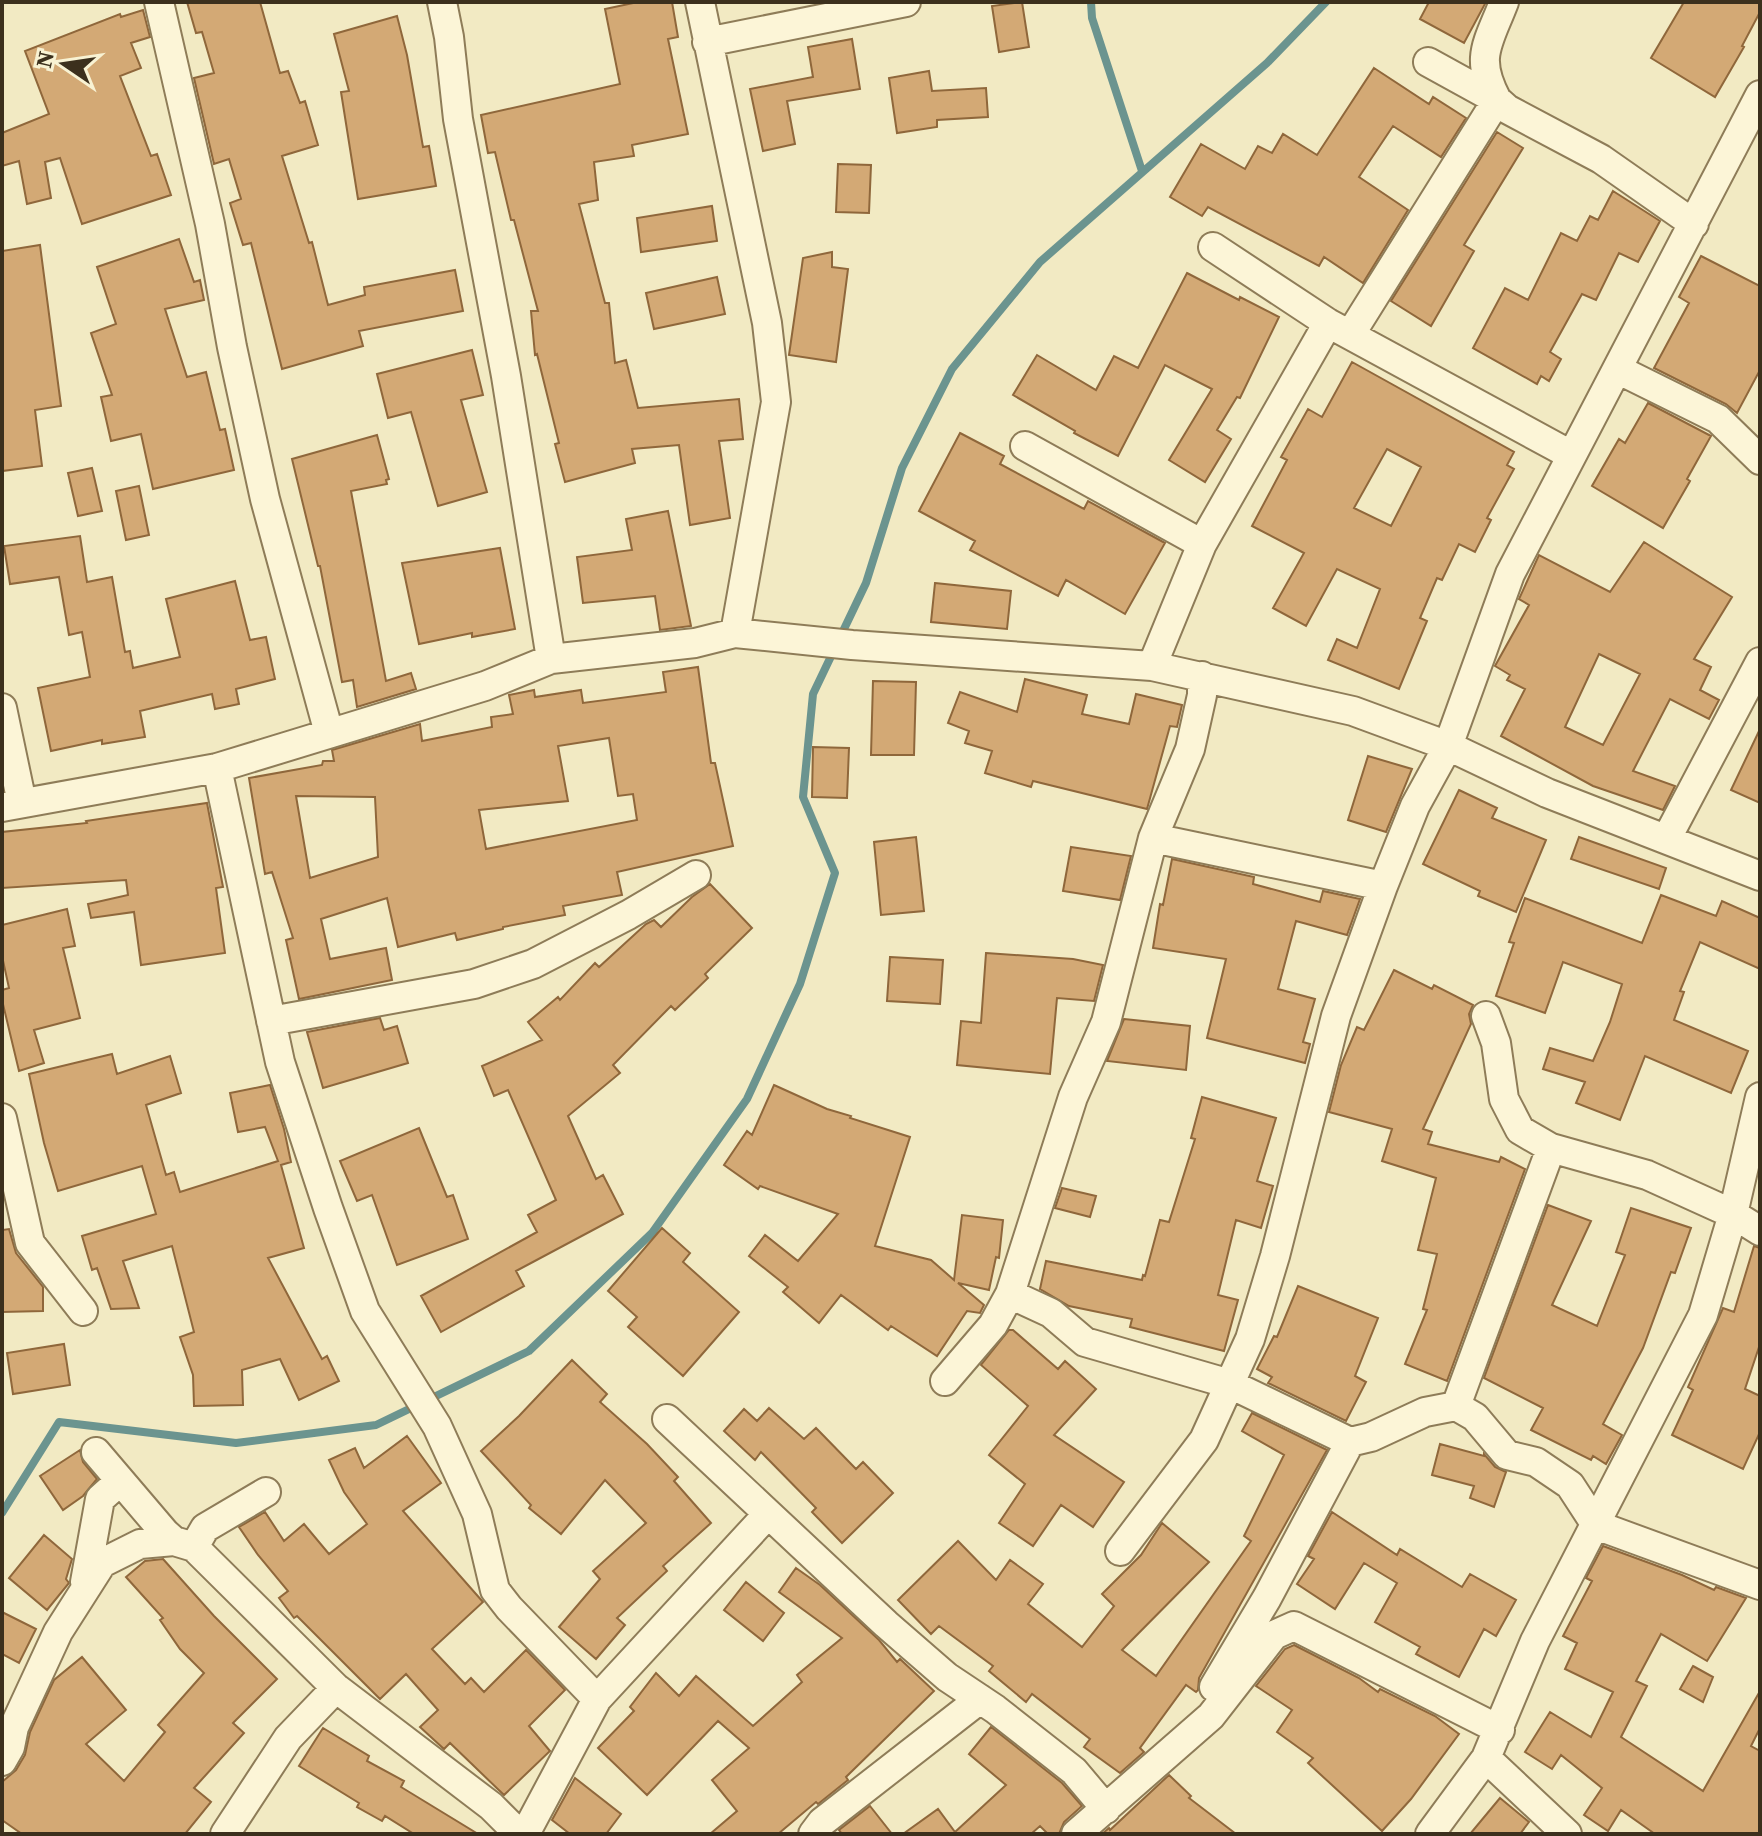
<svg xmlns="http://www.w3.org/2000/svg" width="1762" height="1836" viewBox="0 0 1762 1836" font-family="'Source Serif 4',serif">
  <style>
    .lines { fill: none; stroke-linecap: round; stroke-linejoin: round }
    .stream { stroke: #6b948f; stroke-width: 8 }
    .building { fill: #d3a975; stroke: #8f673b; stroke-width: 2; fill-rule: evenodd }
    .minor-casing { stroke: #8e7c58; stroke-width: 32 }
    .minor { stroke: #fcf5d7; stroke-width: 28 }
  </style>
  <rect width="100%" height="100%" fill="#f2eac3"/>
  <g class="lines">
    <path class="stream" d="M1091,2L1092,18L1142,171
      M2,1513L59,1422L236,1443L376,1425L529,1351L652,1233L747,1099L800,984L835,873L803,797L813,694L866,583L902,468L952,369L1040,262L1267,63L1326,2"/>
  </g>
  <path class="building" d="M187,2H260L280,73L288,71L300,103L305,101L318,145L282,156L309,243L312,242L328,305L365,295L364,287L455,270L463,311L359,331L363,346L282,369L251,243L243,245L230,203L241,199L229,159L214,164L194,78L214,73L202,32L196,33Z
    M638,2H672L678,37L668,39L688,134L632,145L634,156L594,162L598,200L579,204L605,303H609L615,363L626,360L638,408L739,399L743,439L719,441L730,518L690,525L679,445L632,449L635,463L565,482L555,444L559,443L537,354L535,355L531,311H538L514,220H511L495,152L488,153L481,115L620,84L605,9Z
    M1022,2L1029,47L999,52L992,6Z
    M1429,2H1486L1464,43L1420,19Z
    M1684,2H1760V12L1742,46L1744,47L1715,97L1651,58Z
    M143,10L150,37L131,43L141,68L120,76L151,156L157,154L171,195L82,224L60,158L45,162L51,198L27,204L19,161L2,166V133L49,114L25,51L120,14L121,17Z
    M397,16L407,55L423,147L429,146L436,186L358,199L341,92L349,91L334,34Z
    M852,39L860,89L787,101L795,144L763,151L750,89L813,77L808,47Z
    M1374,68L1429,104L1433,97L1466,118L1441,157L1393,126L1359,177L1408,210L1363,283L1324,257L1319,266L1208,207L1202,216L1170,197L1201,144L1245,169L1258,146L1272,153L1283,134L1317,155Z
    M929,71L932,91L986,88L988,117L937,120V127L897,133L889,78Z
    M1497,132L1523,148L1464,245L1474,251L1431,326L1391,301Z
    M838,164L871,165L869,213L836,212Z
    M1613,191L1660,221L1638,262L1619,253L1596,300L1582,294L1550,352L1561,359L1549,381L1541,376L1537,384L1473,348L1505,288L1528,300L1561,233L1577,241L1590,216L1598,220Z
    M712,206L717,241L641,252L637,218Z
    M179,239L194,282L200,280L204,300L165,309L187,377L206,372L220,430L225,429L234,470L153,489L141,434L111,441L101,397L112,395L91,333L116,324L97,267Z
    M40,245L61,406L35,410L42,466L2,471V251Z
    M832,252V267L848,269L836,362L789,355L803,258Z
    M1701,256L1760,286V370L1737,413L1726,404L1654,368L1689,303L1679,297Z
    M1187,273L1239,300L1240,297L1279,317L1240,398L1237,397L1217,430L1231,439L1205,482L1169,460L1212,389L1165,365L1118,456L1074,433L1075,431L1013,395L1037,355L1096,390L1114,356L1138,368Z
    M717,277L725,314L654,329L646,293Z
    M472,350L483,395L461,400L487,492L438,506L411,412L388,418L377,374Z
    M1352,362L1514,452L1507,465L1514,469L1487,518L1491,520L1475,552L1459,544L1442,580L1437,578L1420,618L1427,621L1399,689L1328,660L1337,639L1357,648L1380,589L1337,569L1306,626L1273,608L1304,553L1252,526L1287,460L1281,457L1308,409L1322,417ZM1387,449L1421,467L1391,526L1354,508Z
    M1648,403L1711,436L1687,479L1690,481L1663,528L1592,486L1619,439L1625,443Z
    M960,433L1004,456L1000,464L1084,509L1088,501L1165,543L1125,614L1066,580L1058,596L970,550L975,541L919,511Z
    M377,435L389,479L386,480L387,484L351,491L386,681L411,673L416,689L357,707L353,680L342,682L320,566H318L292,459Z
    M92,468L102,511L78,516L68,473Z
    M139,486L149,535L126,540L116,491Z
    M668,511L691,626L660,630L655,596L583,603L577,557L632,550L626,519Z
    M80,536L87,582L112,577L125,652L130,651L133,668L180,657L166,599L235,581L250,640L266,637L275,679L236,689L239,704L215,709L212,694L140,711L145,737L102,744V740L51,751L38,688L90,677L82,632L69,635L59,577L10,584L4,546Z
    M1644,542L1732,597L1694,659L1711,667L1700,690L1719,700L1709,719L1670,699L1633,771L1675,786L1663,810L1593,786L1501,736L1525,689L1507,680L1510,675L1495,666L1529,605L1519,599L1539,555L1610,592ZM1599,654L1640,674L1603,745L1565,727Z
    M500,548L515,629L472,637V633L419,644L402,563Z
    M935,583L1011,591L1007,629L931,622Z
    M698,667L711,763H715L733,846L617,872L622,895L563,906L565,915L503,927V929L457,940L455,933L398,947L387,898L321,919L330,959L386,948L392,980L299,999L286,940L293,938L272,872L265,874L249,778L322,765L323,761H334L332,750L420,724L422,741L492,727L491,717L513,714L509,695L534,690L535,697L581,690L583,703L666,692L663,672ZM609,738L618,796L633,794L637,820L486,849L479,810L568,801L558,746ZM296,796L375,797L378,857L310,878Z
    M1025,679L1087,695L1082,714L1129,724L1136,694L1182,705L1177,727L1170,726L1147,809L1033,781L1031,787L985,773L992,751L965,743L969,731L948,723L960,692L1017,712Z
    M873,681L916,682L914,755H871Z
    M1760,729V803L1731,790Z
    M813,747L849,748L847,798L812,797Z
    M1368,756L1412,769L1386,832L1348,820Z
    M1459,790L1497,808L1492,818L1546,840L1516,912L1478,896L1480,891L1423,864Z
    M207,803L223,887L216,888L225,953L141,965L134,912L91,918L88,904L128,895L126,880L2,888V832L87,823L86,821Z
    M916,837L924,911L881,915L874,842Z
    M1579,837L1666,868L1659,889L1571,859Z
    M1071,847L1131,856L1120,900L1063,891Z
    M1172,859L1254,877L1253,884L1320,902L1323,891L1360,899L1347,935L1296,921L1278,989L1315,999L1303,1042L1310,1044L1305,1063L1207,1038L1226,959L1153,948L1160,904L1163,905Z
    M710,884L752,928L705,974L708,978L675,1010L671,1006L613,1065L620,1073L568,1116L596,1179L603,1175L623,1214L516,1271L524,1286L441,1332L421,1296L537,1232L528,1215L556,1200L508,1090L494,1096L482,1066L542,1040L528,1022L558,997L560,1000L595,963L599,967L646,924L654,920L661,927L692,897Z
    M1661,895L1716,916L1722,901L1760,918V969L1700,942L1680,991L1684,992L1674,1020L1748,1051L1731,1093L1645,1056L1620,1120L1576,1103L1585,1082L1543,1069L1550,1048L1593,1061L1610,1022L1622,984L1563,962L1545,1013L1496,996L1514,943L1509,942L1525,898L1642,943Z
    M67,909L75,946L63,948L80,1018L34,1030L44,1063L19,1071L2,1000V990L9,988L2,956V925Z
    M986,953L1073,959L1103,965L1094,1001L1057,998L1050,1074L957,1065L961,1021L981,1023Z
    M890,957L943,960L940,1004L887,1001Z
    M1394,970L1432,989L1434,985L1473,1005L1469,1014L1471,1024L1423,1129L1432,1132L1428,1144L1499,1162L1501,1157L1525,1169L1447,1381L1405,1364L1427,1310L1423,1309L1437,1254L1418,1250L1436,1178L1382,1161L1392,1129L1329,1112L1341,1065L1357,1027L1364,1030Z
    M380,1018L384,1030L397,1026L408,1063L323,1088L307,1032Z
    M1124,1019L1190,1026L1186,1070L1107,1061Z
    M112,1054L117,1074L170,1056L181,1093L146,1105L166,1175L174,1172L180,1192L278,1161L265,1127L238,1132L230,1093L270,1085L284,1129L291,1162L281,1165L304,1248L268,1258L322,1359L327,1356L339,1381L299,1400L280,1359L242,1370L243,1405L194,1406L193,1375L180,1337L194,1332L172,1246L123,1261L139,1308L111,1309L97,1268L92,1270L82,1236L156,1214L142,1166L58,1191L44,1143L29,1074Z
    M774,1085L827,1109L851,1116L850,1118L910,1137L875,1246L931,1260L954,1280L962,1215L1003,1220L999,1258L996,1257L989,1290L958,1283L984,1305L980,1313L967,1311L937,1356L891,1326L888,1330L841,1295L819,1323L783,1292L788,1287L749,1256L765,1235L798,1261L838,1214L760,1186L758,1189L724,1165L747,1131L752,1135Z
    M1202,1097L1276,1118L1257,1181L1273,1186L1261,1228L1236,1220L1218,1295L1238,1300L1224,1351L1130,1327L1132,1319L1069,1306L1040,1289L1046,1261L1142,1280L1143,1275L1145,1276L1160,1220L1169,1222L1195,1139L1191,1138Z
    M419,1128L447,1197L453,1195L468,1239L397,1265L372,1195L357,1201L340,1161Z
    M1062,1188L1096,1196L1090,1217L1055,1208Z
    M1548,1205L1591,1221L1552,1305L1597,1326L1625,1255L1616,1252L1631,1208L1691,1228L1675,1273L1671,1272L1643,1348L1603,1424L1622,1435L1606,1464L1593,1456L1591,1460L1531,1430L1543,1408L1484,1378Z
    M662,1228L690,1253L683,1262L739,1312L683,1376L628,1327L637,1317L608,1291Z
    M9,1229L16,1253L43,1287V1311L2,1312V1230Z
    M1754,1246L1760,1248V1344L1745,1389L1760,1396V1432L1743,1469L1672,1435L1693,1390L1688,1387L1723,1308L1734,1312Z
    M1298,1286L1378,1318L1355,1376L1366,1382L1346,1421L1268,1383L1272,1377L1257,1369L1274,1336L1277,1337Z
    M1009,1330H1013L1058,1369L1065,1361L1096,1389L1054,1435L1124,1482L1093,1527L1061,1505L1033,1546L999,1523L1025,1484L989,1455L1028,1406L981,1365Z
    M64,1344L70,1385L13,1394L7,1353Z
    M572,1360L607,1394L600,1402L647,1444L678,1477L674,1481L711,1523L663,1566L667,1571L617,1618L625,1625L596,1659L559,1627L600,1579L593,1571L646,1523L605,1480L561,1534L529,1508L531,1505L481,1451L519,1416Z
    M769,1408L804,1439L816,1428L856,1469L863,1462L893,1493L842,1543L812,1512L816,1508L761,1452L755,1460L724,1431L744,1409L757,1421Z
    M1252,1413L1327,1450L1199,1678L1198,1690L1196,1692L1186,1685L1140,1748L1144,1752L1120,1773L1084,1747L1090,1739L1032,1694L1026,1702L989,1671L993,1666L939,1626L931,1634L898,1600L958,1541L996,1580L1010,1560L1043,1584L1028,1604L1082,1647L1114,1606L1102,1594L1141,1555L1162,1523L1209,1562L1122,1650L1156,1676L1251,1541L1244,1536L1284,1455L1242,1431Z
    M407,1436L441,1483L403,1511L483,1602L432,1649L465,1684L471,1678L484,1692L526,1650L565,1690L529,1726L550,1751L504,1795L450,1743L444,1749L420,1727L438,1710L406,1674L380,1699L297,1616L294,1618L279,1598L288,1591L258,1555L239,1527L265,1512L284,1541L304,1524L329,1554L367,1524L344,1492L329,1460L355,1448L364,1468Z
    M1440,1444L1484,1456V1454L1495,1467L1506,1472L1494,1507L1470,1498L1474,1486L1432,1475Z
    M80,1450L83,1462L97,1479L83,1496L63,1510L40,1476Z
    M1332,1512L1397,1555L1400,1549L1462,1587L1470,1574L1516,1600L1496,1636L1484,1629L1459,1677L1416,1654L1420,1647L1375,1622L1397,1583L1364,1563L1335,1609L1297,1584L1314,1559L1308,1556Z
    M44,1535L72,1559L66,1579L69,1583L47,1610L9,1578Z
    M1603,1546L1682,1575L1714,1590L1716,1587L1746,1598L1707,1661L1661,1634L1636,1681L1647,1686L1621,1737L1703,1791L1760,1691V1728L1751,1746L1760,1751V1834H1655L1621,1810L1608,1831L1584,1815L1602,1788L1561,1755L1552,1769L1525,1752L1550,1712L1591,1737L1613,1692L1565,1669L1577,1643L1563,1636L1592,1581L1586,1578Z
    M163,1559L214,1616L277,1679L233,1723L244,1733L194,1788L211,1802L185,1834H22L2,1820V1782L16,1770L25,1755L30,1732L54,1680L82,1657L126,1710L86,1744L124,1781L165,1732L158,1725L204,1673L180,1649L160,1620L163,1618L126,1577L145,1561Z
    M796,1568L820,1585L879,1640L897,1662L900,1659L934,1691L846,1777L848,1780L818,1804L816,1802L778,1834H710L737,1811L712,1780L749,1748L718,1721L647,1795L598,1748L634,1711L630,1707L656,1673L679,1696L696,1676L753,1726L802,1682L797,1675L842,1638L779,1592Z
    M746,1582L784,1613L763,1641L724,1610Z
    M2,1612L36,1629L19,1663L2,1654Z
    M1294,1645L1359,1678L1378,1692L1380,1689L1435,1716L1459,1734L1411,1799L1382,1831L1308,1763L1313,1758L1277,1732L1292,1710L1256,1686L1285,1649Z
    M1693,1666L1713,1677L1703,1702L1680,1689Z
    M991,1727L1062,1783L1082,1806L1064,1822L1059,1834H1048L1040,1826L1031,1834H903L938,1809L955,1832L1006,1785L969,1754Z
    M323,1728L369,1756L367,1761L404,1781L401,1787L478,1834H414L385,1816L382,1821L357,1807L359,1803L299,1766Z
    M1169,1775L1191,1796L1189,1798L1236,1834H1102L1109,1828L1110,1830Z
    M575,1778L621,1814L606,1834H570L552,1820Z
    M1500,1798L1529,1822L1520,1834H1470Z
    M870,1806L892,1834H842L839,1830Z"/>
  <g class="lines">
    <defs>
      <path id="minor" d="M159,2L210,224L232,347L265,499L329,733
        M442,2L449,37L458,119L506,376L551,659
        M700,2L767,323L776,402L735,633
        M707,42L906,2
        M1428,62L1497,100L1507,109L1601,159L1694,224
        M1497,100C1474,57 1488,44 1504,2
        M1213,247L1328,323L1571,455
        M1350,335L1497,100
        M1617,369L1718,419L1760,460
        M1025,446L1202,544
        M1152,666L1202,544L1328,323
        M2,708L22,803
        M217,768L280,1062L328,1208L365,1311L437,1426L477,1514L495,1590L509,1608L597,1699
        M2,807L217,768L485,686L551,659L695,643L735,633L852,645L1152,666L1353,711L1448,746L1547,793L1760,876
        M1153,838L1383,886
        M1667,838L1760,662
        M1486,1016L1496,1043L1504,1099L1520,1130L1551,1148L1647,1175L1733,1214L1760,1231
        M271,1021L474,984L533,964L628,915L696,875
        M2,1118L30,1243L83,1311
        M1010,1294L1051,1313L1085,1342L1230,1384L1350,1442L1371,1437L1425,1412L1456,1406L1475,1417L1507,1455L1536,1462L1570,1485L1596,1525L1760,1585
        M945,1381L993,1325L1010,1294L1073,1097L1106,1022L1153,838L1190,749L1202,695V676
        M1456,1406L1551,1148
        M667,1419L886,1624L947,1677L995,1709L1074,1771L1106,1809
        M96,1452L165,1533L174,1541L194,1547L336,1688L491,1806L519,1834
        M194,1547L205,1528L266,1492
        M1120,1551L1204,1440L1250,1339L1275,1256L1336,1016L1383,886L1415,806L1448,746L1510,574L1760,95
        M85,1582L100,1499L120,1481
        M1214,1687L1267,1598L1350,1442
        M1486,1758L1567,1834
        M2,1761L10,1747L14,1727L58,1632L102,1563L140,1544L174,1541
        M225,1834L288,1738L336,1688
        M525,1834L597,1699L768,1514
        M813,1834L822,1822L980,1699
        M1076,1834L1211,1716L1274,1635L1294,1626L1500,1730
        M1430,1834L1486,1758L1535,1641L1703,1315L1733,1214L1760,1097"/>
    </defs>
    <use href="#minor" class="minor-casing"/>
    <use href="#minor" class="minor"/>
  </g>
  <rect width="1762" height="1836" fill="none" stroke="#3c301d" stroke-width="8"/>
  <g transform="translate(64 64) rotate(283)" stroke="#f8f2d3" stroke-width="6" paint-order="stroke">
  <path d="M0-6L14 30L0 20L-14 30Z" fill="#3c301d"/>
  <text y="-12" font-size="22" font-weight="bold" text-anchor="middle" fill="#3c301d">N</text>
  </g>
</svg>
